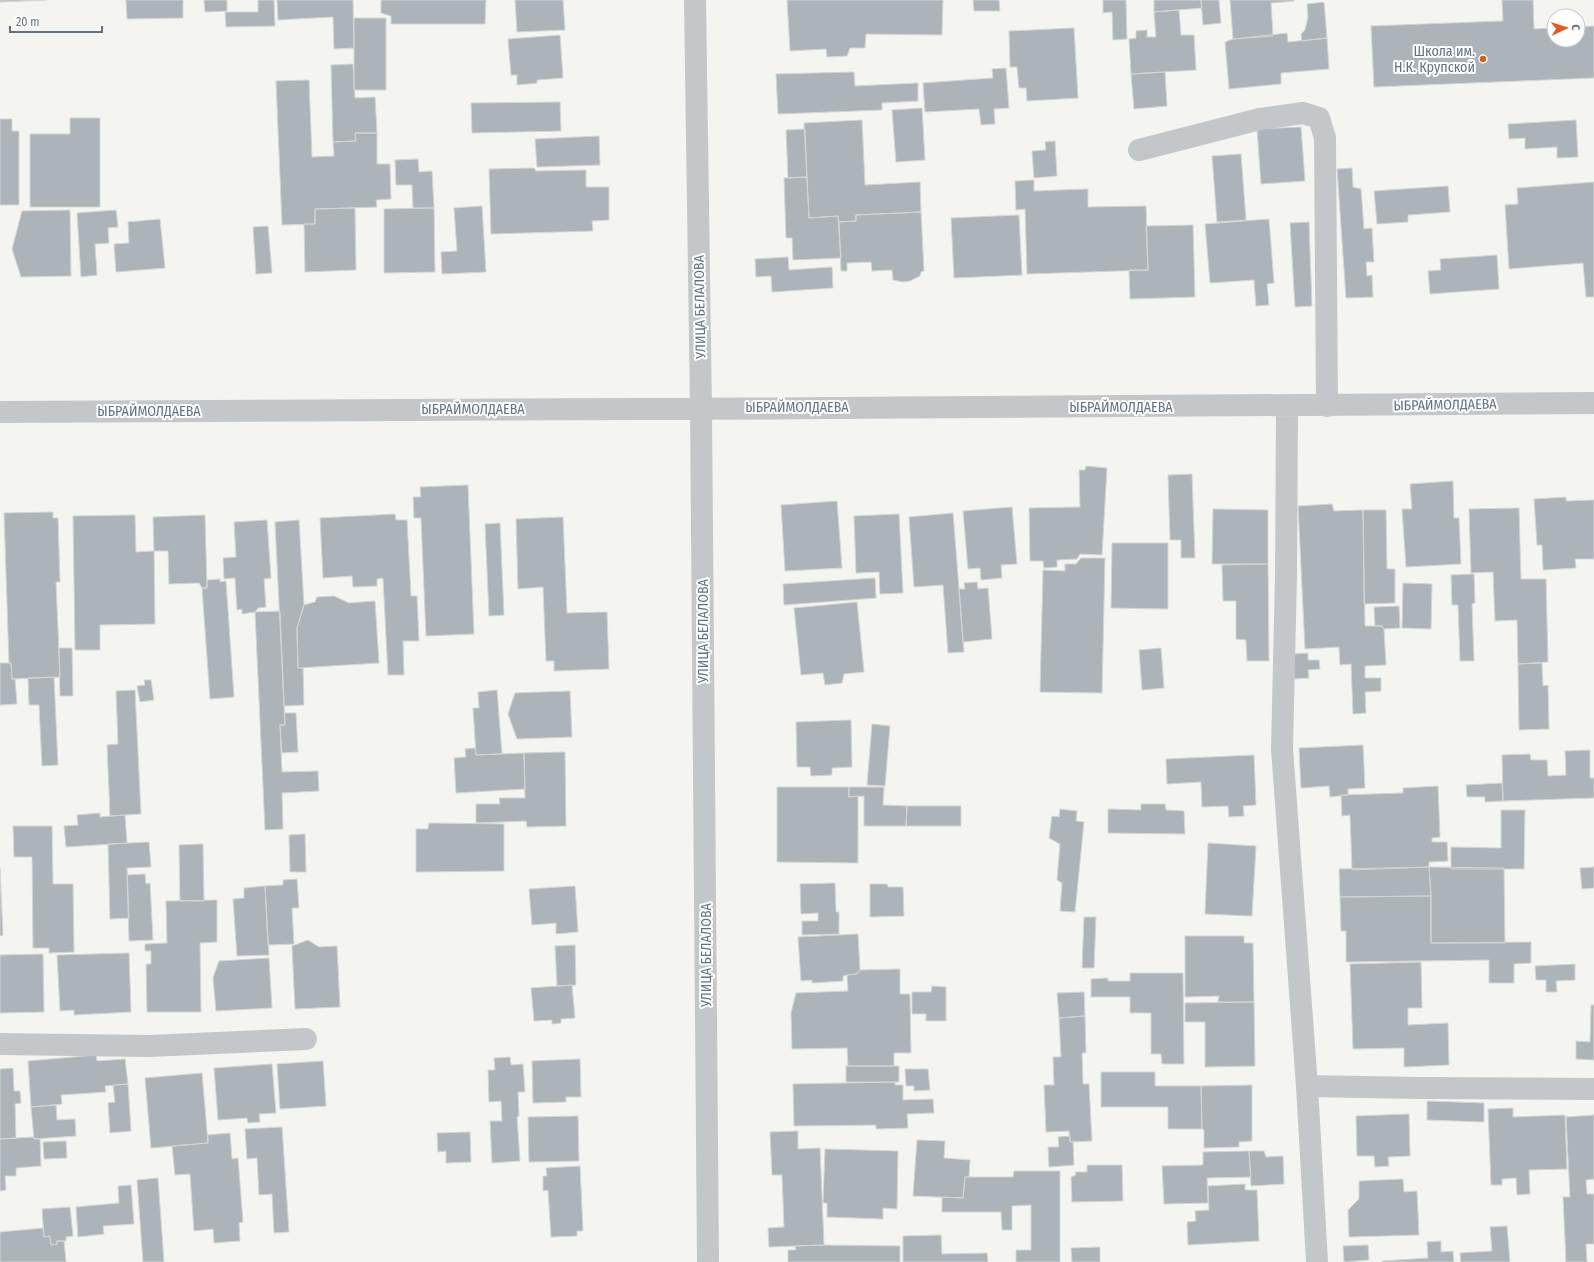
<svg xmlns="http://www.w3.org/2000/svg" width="1594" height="1262" viewBox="0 0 1594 1262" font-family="'Fira Sans Condensed',sans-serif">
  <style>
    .building { fill: #acb3b9; stroke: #d5d6d3 }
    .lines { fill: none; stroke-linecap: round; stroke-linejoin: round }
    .minor { stroke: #c4c7ca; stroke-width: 22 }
    .poi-dot { fill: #e8581d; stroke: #fff; stroke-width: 1.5 }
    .labels { text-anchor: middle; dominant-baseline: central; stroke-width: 4; stroke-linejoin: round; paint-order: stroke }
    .poi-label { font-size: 14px; fill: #627282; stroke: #fff; text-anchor: end }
    .street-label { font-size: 14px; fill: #627282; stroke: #fff }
  </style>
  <rect width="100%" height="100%" fill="#f4f5f0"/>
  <path class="building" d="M0,0H47L0,2Z
    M126,0H183V18L127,19Z
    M204,0H227V11L205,12Z
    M258,0H274L275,26L226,27L225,12H258Z
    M277,0H353L354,48L334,49L333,17L278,20Z
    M381,0H486L485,24H391V16L381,13Z
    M515,0H563L565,30L517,32Z
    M787,0H943L942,35L866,34L865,48H850L847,56L827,57L826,49L790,51Z
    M973,0H999L1000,11H974Z
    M1103,0H1126L1127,39L1113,40L1112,12L1103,13Z
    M1154,0H1201L1202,8L1154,12Z
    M1201,0H1219L1221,23L1203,25Z
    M1230,0H1294V1L1271,3L1273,36L1233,39Z
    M1502,0H1533L1534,29L1554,28V40H1578V27L1594,26V78L1374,87L1371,26L1503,21Z
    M1324,2L1327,38L1302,41L1301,34L1305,30L1308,17L1307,4Z
    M1179,10L1181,35H1194L1196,70L1131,74L1129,39L1136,38V31L1147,30V37H1156L1154,12Z
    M354,18H386V90H354Z
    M1074,28L1078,98L1027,101L1026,88H1019L1017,67H1010L1009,31Z
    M1287,33L1288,42L1327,38L1329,69L1281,73V84L1229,89L1225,42L1233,39Z
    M560,35L563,78L537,80V83L517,85V75H511L508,39Z
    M353,64L355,98L375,97L377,133H355L356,141L333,142L331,65Z
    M1006,68L1009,108L994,109L995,124L981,125L979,109L925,112L923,83L993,78L992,69Z
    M854,72L855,86L918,83V101L882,103V110L778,114L776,74Z
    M1165,72L1167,106L1134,109L1131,74Z
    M309,80L312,157L334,156L333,142L356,141L355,133H377V164H390L391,199L376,200L377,207L315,209V224L282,225L276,81Z
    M560,102L561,131L472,133L471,103Z
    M922,108L925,160L896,162L892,110Z
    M70,118H100V207H30V134H70Z
    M0,119H12V131H19V205H0Z
    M862,120L865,185L920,182L921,212L856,215V221L839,222L838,216L809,218L804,123Z
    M1576,120L1578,157L1557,158V147L1525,149V138L1509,139L1508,124Z
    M1301,127L1305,181L1261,184L1257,129Z
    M805,129L807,177L788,178L786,130Z
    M599,136L600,165L537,167L535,139Z
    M1055,141L1057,176L1034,178L1032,151L1046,150L1045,142Z
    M1241,154L1246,220L1217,222L1212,156Z
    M418,159L419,172L432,171L434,208H413L412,185H396L395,160Z
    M534,168L536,171L586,170V187H609V220L592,221L593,231L491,234L489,169Z
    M1352,168L1353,187L1361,189L1364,229L1372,228L1374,262H1366L1367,276L1372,275L1373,297L1346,298L1337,169Z
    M807,177L809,218L838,216L841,258L793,260L792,238H786L784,178Z
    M1034,180V191L1088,189V207L1146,206L1148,270L1027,274L1025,209L1016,210L1015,181Z
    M1594,182V297H1586L1583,263L1509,269L1505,205L1518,204L1517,188Z
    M1448,186L1450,212L1408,215V222L1377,224L1374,191Z
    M482,206L486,272L442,274L441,252L457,251L454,208Z
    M355,208L356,270L305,272L304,224H315V209Z
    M434,208L435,272L384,273V209Z
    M70,210L71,276L21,277L12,249L22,211Z
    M116,210L118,227L108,228L109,243L95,244L97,275L81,277L77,213Z
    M921,212L924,271L921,272L920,276L910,281L903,282L893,280L892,270L872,271L871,262L847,263V271H841L839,222L856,221V215Z
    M1019,215L1022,275L954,278L951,218Z
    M160,219L165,268L116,272L114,244L129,243L128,222Z
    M1269,219L1274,283L1267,284L1269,305L1256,306L1254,280L1210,283L1205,224Z
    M1309,222L1312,306L1295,307L1290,223Z
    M1193,225L1195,297L1130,299L1129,270H1148L1146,226Z
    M268,226L272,273L256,274L253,227Z
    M1497,255L1499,289L1430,294L1428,271L1441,270L1440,259Z
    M788,257L789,270L832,267L833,288L772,292L771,276L756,277L755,259Z
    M1086,466L1107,468L1102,555L1080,554L1077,559L1057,560V567L1044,568L1043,561H1030L1029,508L1080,507L1079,470H1085Z
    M1192,474L1195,558H1181V540H1170L1168,475Z
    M1453,481L1454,518H1459L1461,564L1406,567L1402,509H1412L1410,484Z
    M468,485L474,634L426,636L421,518H414L413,497H421L420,487Z
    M1566,497V501L1594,500V559H1575L1576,568L1543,570L1542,545H1537L1534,499Z
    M837,501L842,568L785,571L781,505Z
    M1332,504L1334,511L1363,510L1365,626H1382L1384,629L1386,665L1365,666V678H1381V691L1365,692L1366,713L1353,714L1351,664L1340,665L1339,647L1305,649L1298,506Z
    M1012,507L1017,564L1001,565L1002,578L981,580L980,568L968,569L963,511Z
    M1519,508L1521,579H1546L1548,662L1518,664L1517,620L1495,621L1493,572L1471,573L1469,509Z
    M1213,509L1268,510V564H1212Z
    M1363,510H1386L1387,569H1395V603L1364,604Z
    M53,512V518H58L60,582H56L60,677L12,679L11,663H9L4,513Z
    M953,513L964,652L948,653L943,585L914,587L909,517Z
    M395,514L396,520H407L411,596H417L419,641H403L404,675H388L383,578L377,579V586L353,587L352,576L323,578L320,518Z
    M899,514L903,593L880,594L879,572L856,573L854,516Z
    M135,515L136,552L154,551L155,624L100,625V650H75L73,516Z
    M205,515L207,588H202L199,583L169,584L168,551H154L153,517Z
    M563,517L567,613L607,612L609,669L554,671V661H546L543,587L518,589L516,519Z
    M267,520L271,578L264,579L266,607L258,608L255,612L242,614V609L237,610L235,578L224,579L223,558L236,557L234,522Z
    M299,520L304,605L297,628L298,668H303L304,705L284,706L275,522Z
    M500,523L504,615L489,616L485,524Z
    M1112,543H1168V609L1111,608Z
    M1081,558H1105L1102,693L1040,692L1043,570L1065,571V564H1076Z
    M1268,564L1269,661H1247L1246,640L1236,639V601H1223L1222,565Z
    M1474,574L1475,603L1472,604L1474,661H1460L1458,605H1452L1451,575Z
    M875,578L876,598L784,605L783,584Z
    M220,579V582L226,581L234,697L210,699L202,588H207V580Z
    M977,582L978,589L988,588L992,639L963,642L959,589H965L964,583Z
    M1403,583L1432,584L1431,629L1402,628Z
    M334,596L349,603L375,601L379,663L298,668L297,628L304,605L315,602L317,597Z
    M857,602L864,672L844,674L842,683L825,685L823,673L801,675L794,608Z
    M1399,606L1400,628L1384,629L1382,626H1375L1374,607Z
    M280,611L285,725H280L282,772L318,771L319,791L282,793L283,829L265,830L255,612Z
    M59,648H72L73,696H60Z
    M1161,648L1164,688L1142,690L1139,650Z
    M1308,653V660H1319L1320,669L1308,670L1309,678L1294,679L1292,654Z
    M0,663H11L12,679H15L17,704L0,705Z
    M1542,663L1543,686L1548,685L1549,729L1519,730L1518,664Z
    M54,677L58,765L42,766L39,705H29L28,678Z
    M144,680H151L154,700L140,702L137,686L145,685Z
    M135,690L141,814L110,816L107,745L118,744L116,691Z
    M497,690L502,754L476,755L473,708H479L478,692Z
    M570,691L572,737L517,739L508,714L515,693Z
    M284,713H296L298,752L282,753L280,725H285Z
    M851,720L852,767L832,768V775L811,776L810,767H797L796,722Z
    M872,724L890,726L885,786L867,785Z
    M1363,745L1365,788L1348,789V795L1330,797L1329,786L1301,788L1299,748Z
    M475,748L476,755L524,753L525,789L456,793L454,758L466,757L465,749Z
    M1590,750V778H1594V798L1503,801L1502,755L1530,754L1531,760H1547L1548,776L1566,775L1565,751Z
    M565,752L566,826L527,827L526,821L476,823V804H500L499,798H525L524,753Z
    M1254,755L1256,805L1243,806L1244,816L1229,817L1228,806L1202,807L1201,782L1167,784L1166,759Z
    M1502,783L1503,801L1485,802V797H1467L1466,785Z
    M1438,786L1440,837L1432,838V842H1447L1448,861L1429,862V867L1352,870L1350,815L1342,816L1341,795L1403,793V788Z
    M777,787H849V797L858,796V863L777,862Z
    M849,787H884L883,805L907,806L906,826H864V796L849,797Z
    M1141,804H1165L1166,810L1184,811L1185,834L1108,833V809L1141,810Z
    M907,806H961V826H906Z
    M1060,809L1077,811L1076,821L1084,822L1075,912L1060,911L1062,883L1057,880L1060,844L1049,838L1052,816L1059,817Z
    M1501,810H1525L1524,869H1451V847L1501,848Z
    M100,813V817L125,815L127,843L66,847L64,826L78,825L77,815Z
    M429,823L504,824V871L416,872V829H428Z
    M13,826H52L53,884H73L74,952L49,953V948H33L32,857H14Z
    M305,834L306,872H290L289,835Z
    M149,842L151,867L127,868L129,918L110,919L108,844Z
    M1208,843L1256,846L1252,916L1205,914Z
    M203,844L204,901H180L179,845Z
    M1429,867L1504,868L1505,943H1431V896Z
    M1429,867L1431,896L1340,897L1339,869Z
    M1594,867V888L1582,889L1580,868Z
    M0,868L3,935L0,936Z
    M145,874L146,884L150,883L153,940L129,941L127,875Z
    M297,879L299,908H292L294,944L268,945L265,886L283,885V880Z
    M835,883L836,912H839V934L802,935V921H818V913L801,914L800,884Z
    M870,884H887L888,887H903L904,916L870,917Z
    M265,886L269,955L237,956L233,899L244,898V888Z
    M575,886L578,932L556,934V923L532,925L529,889Z
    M1431,896V943L1531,942V963L1514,964V983H1489V960L1346,962V931H1341L1340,897Z
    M217,900V942L200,943L201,1012H147L146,964H151V951H145V944L167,943L166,901Z
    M1084,917H1096L1094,968H1082Z
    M858,934L860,970L857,974L847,975L843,976V981L812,983V980L801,981L798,937Z
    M1185,936H1244V943H1253L1254,1002H1218L1219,996L1185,997Z
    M308,940L319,947L337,946L340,1007L295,1009L292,946Z
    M575,945L576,985L557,986L555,946Z
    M129,953L131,1012L74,1015V1010L60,1011L57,955Z
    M43,954L44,1012L0,1013V955Z
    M269,958L272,1008L216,1011L213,978L219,961Z
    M1421,962L1422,1008H1408V1025L1448,1023L1449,1065L1404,1067V1048L1353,1049L1350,964Z
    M1575,964V980L1556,981L1557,992H1546V980H1536L1535,966Z
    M900,969V994H910L911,1053H894V1066H848L847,1048L792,1049L791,1013L796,993L848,991L847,975L857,974L860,970Z
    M1130,973H1183L1184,1064H1162L1161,1054H1151V1013H1130V997H1091V979L1108,978V981H1130Z
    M572,985L575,1018L561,1019V1023L552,1024V1020L534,1021L531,988Z
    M932,986L946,987V1021H926V1014H912V992H931Z
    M1084,992L1085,1016L1059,1018L1057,993Z
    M1254,1002L1255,1066L1205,1067V1022H1185V1003Z
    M1591,1005H1594V1060L1576,1059V1041L1590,1042Z
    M1085,1016L1086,1053H1082L1083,1084H1089L1092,1141L1070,1142L1069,1131L1046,1132L1044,1085H1054L1053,1057H1061L1059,1018Z
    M96,1055L97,1061L125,1059L128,1084L105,1086L106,1092L61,1095L62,1104L31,1107L28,1061Z
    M510,1057L511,1065L523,1064L525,1092H518L519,1116L517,1117L520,1161L492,1163L490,1121H502L501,1101L489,1102L488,1070H495L494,1058Z
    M580,1059L581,1097H566V1102L533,1103L532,1061Z
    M323,1061L326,1106L280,1109L277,1064Z
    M272,1064L276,1113L259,1114L260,1122L248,1123L247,1118L218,1120L214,1068Z
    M846,1066H899V1082H846Z
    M13,1068L14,1091H20L21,1103L15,1104L16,1138L0,1139V1069Z
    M905,1069H928L930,1090L914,1091V1086H906Z
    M1101,1072H1155V1086H1201L1202,1129H1168V1107H1101Z
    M202,1073L208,1143L151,1148L145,1078Z
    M895,1082V1085H903V1100L933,1099L934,1113L907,1114L908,1128L876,1129V1125L794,1126L793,1084Z
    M128,1084L131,1131L110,1133L108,1103L115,1102L113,1085Z
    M1252,1085V1141L1239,1142V1147L1204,1148V1130L1202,1129L1201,1086Z
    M1427,1101L1484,1103V1122L1427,1120Z
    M56,1105L57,1120L75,1119L76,1136L34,1139L31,1107Z
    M1513,1108V1117L1565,1115L1567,1169L1529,1170L1530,1194L1517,1195L1516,1178L1502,1179V1185H1491L1488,1109Z
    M1409,1114L1410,1156L1388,1157L1389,1166L1375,1167L1374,1156H1357L1356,1116Z
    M1594,1115V1179L1586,1180L1587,1194H1594V1244H1586L1587,1262H1566L1563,1197H1570L1566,1117Z
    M578,1116L579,1161L529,1162L528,1117Z
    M282,1127L289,1232L274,1233L272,1194L259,1195L257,1158L247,1159L245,1129Z
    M798,1131V1149L820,1148L824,1245L769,1247L768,1228L784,1227L782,1175H772L770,1132Z
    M470,1132L471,1162L446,1163V1151L438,1152L437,1133Z
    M230,1133L232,1159L238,1158L243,1222L239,1223L240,1241L214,1243L213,1229L194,1231L190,1174L175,1175L172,1146L208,1143V1135Z
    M1070,1136V1142L1073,1141L1074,1165L1049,1167L1048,1147H1059L1058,1137Z
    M34,1137V1139H40L41,1166L16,1168V1176H5L6,1190L0,1191V1139Z
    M917,1140L945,1141L944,1158L970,1160L969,1177H965L963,1198L913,1196Z
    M66,1141L67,1158L44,1159L43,1142Z
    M825,1149L898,1151L897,1209L883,1208V1219L827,1217V1203H823Z
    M1249,1151H1264L1266,1157L1283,1156L1284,1184L1251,1186Z
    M1249,1151L1251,1177L1207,1178L1208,1203L1164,1204L1162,1166L1203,1165V1152Z
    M1087,1165H1122L1123,1201L1072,1202L1071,1177L1076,1175L1075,1172H1087Z
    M580,1166L583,1231H577V1236L551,1237L548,1190L543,1191V1176H547L546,1168Z
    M1014,1171H1060V1262H1016V1250H1031V1205L1012,1206V1230H1002L1001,1212H942V1197L963,1198L965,1177H1013Z
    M158,1178L164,1262H143L137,1180Z
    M1403,1179L1404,1192L1417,1191L1419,1235L1349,1237L1348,1210L1359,1199V1181Z
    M1245,1184V1190H1257L1259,1241L1188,1245L1187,1222L1196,1221L1195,1211L1209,1210L1208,1186Z
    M131,1185L134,1224L103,1226L104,1234L78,1237L76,1207L119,1203L118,1186Z
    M70,1207L73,1236L66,1237V1241H57V1244L51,1245L50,1236L44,1237L42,1209Z
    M1507,1226L1510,1262H1461L1460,1253L1492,1251L1490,1227Z
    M43,1228L44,1237L50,1236L51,1245L57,1244V1241H64L66,1262H0V1232Z
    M941,1235L942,1254L987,1253L988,1262H903V1236Z
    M1441,1241V1252L1453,1251L1454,1262H1382V1261L1428,1258L1427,1242Z
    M824,1245L900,1246V1262H788V1250H796L795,1246Z
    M1368,1245L1369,1260L1344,1262L1343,1246Z
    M1100,1247V1262H1072L1071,1248Z"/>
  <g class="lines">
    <path class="minor" d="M695,0L701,408L708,1262
      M1139,150L1260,119L1303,113L1319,118L1325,138L1327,406
      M1287,407L1286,576L1282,749L1307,1086L1317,1262
      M0,412C531,409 1063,408 1594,403
      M0,1044L149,1046L306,1039
      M1307,1086L1419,1088L1594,1089"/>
  </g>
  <circle class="poi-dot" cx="1483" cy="59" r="4"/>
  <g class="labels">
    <g class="poi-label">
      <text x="1475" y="51">Школа им.<tspan x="1475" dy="16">Н.К. Крупской</tspan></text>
    </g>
    <g class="street-label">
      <text transform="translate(700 307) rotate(-91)">УЛИЦА БЕЛАЛОВА</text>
      <text transform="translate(1445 405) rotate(-1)">ЫБРАЙМОЛДАЕВА</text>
      <text x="797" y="407">ЫБРАЙМОЛДАЕВА</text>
      <text x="1121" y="407">ЫБРАЙМОЛДАЕВА</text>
      <text x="473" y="409">ЫБРАЙМОЛДАЕВА</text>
      <text x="149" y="411">ЫБРАЙМОЛДАЕВА</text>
      <text transform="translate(703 631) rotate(-90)">УЛИЦА БЕЛАЛОВА</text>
      <text transform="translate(706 955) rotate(-90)">УЛИЦА БЕЛАЛОВА</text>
    </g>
  </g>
  <g transform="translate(1566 28) rotate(86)"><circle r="19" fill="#ffffff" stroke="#c0c7cd"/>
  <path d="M0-3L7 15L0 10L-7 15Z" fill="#e8581d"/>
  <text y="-6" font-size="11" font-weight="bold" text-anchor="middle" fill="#627282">С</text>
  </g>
  <path d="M10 26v6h92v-6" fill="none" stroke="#627282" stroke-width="2"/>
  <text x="16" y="26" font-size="12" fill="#627282" stroke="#ffffff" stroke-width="3" paint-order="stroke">20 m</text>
</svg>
